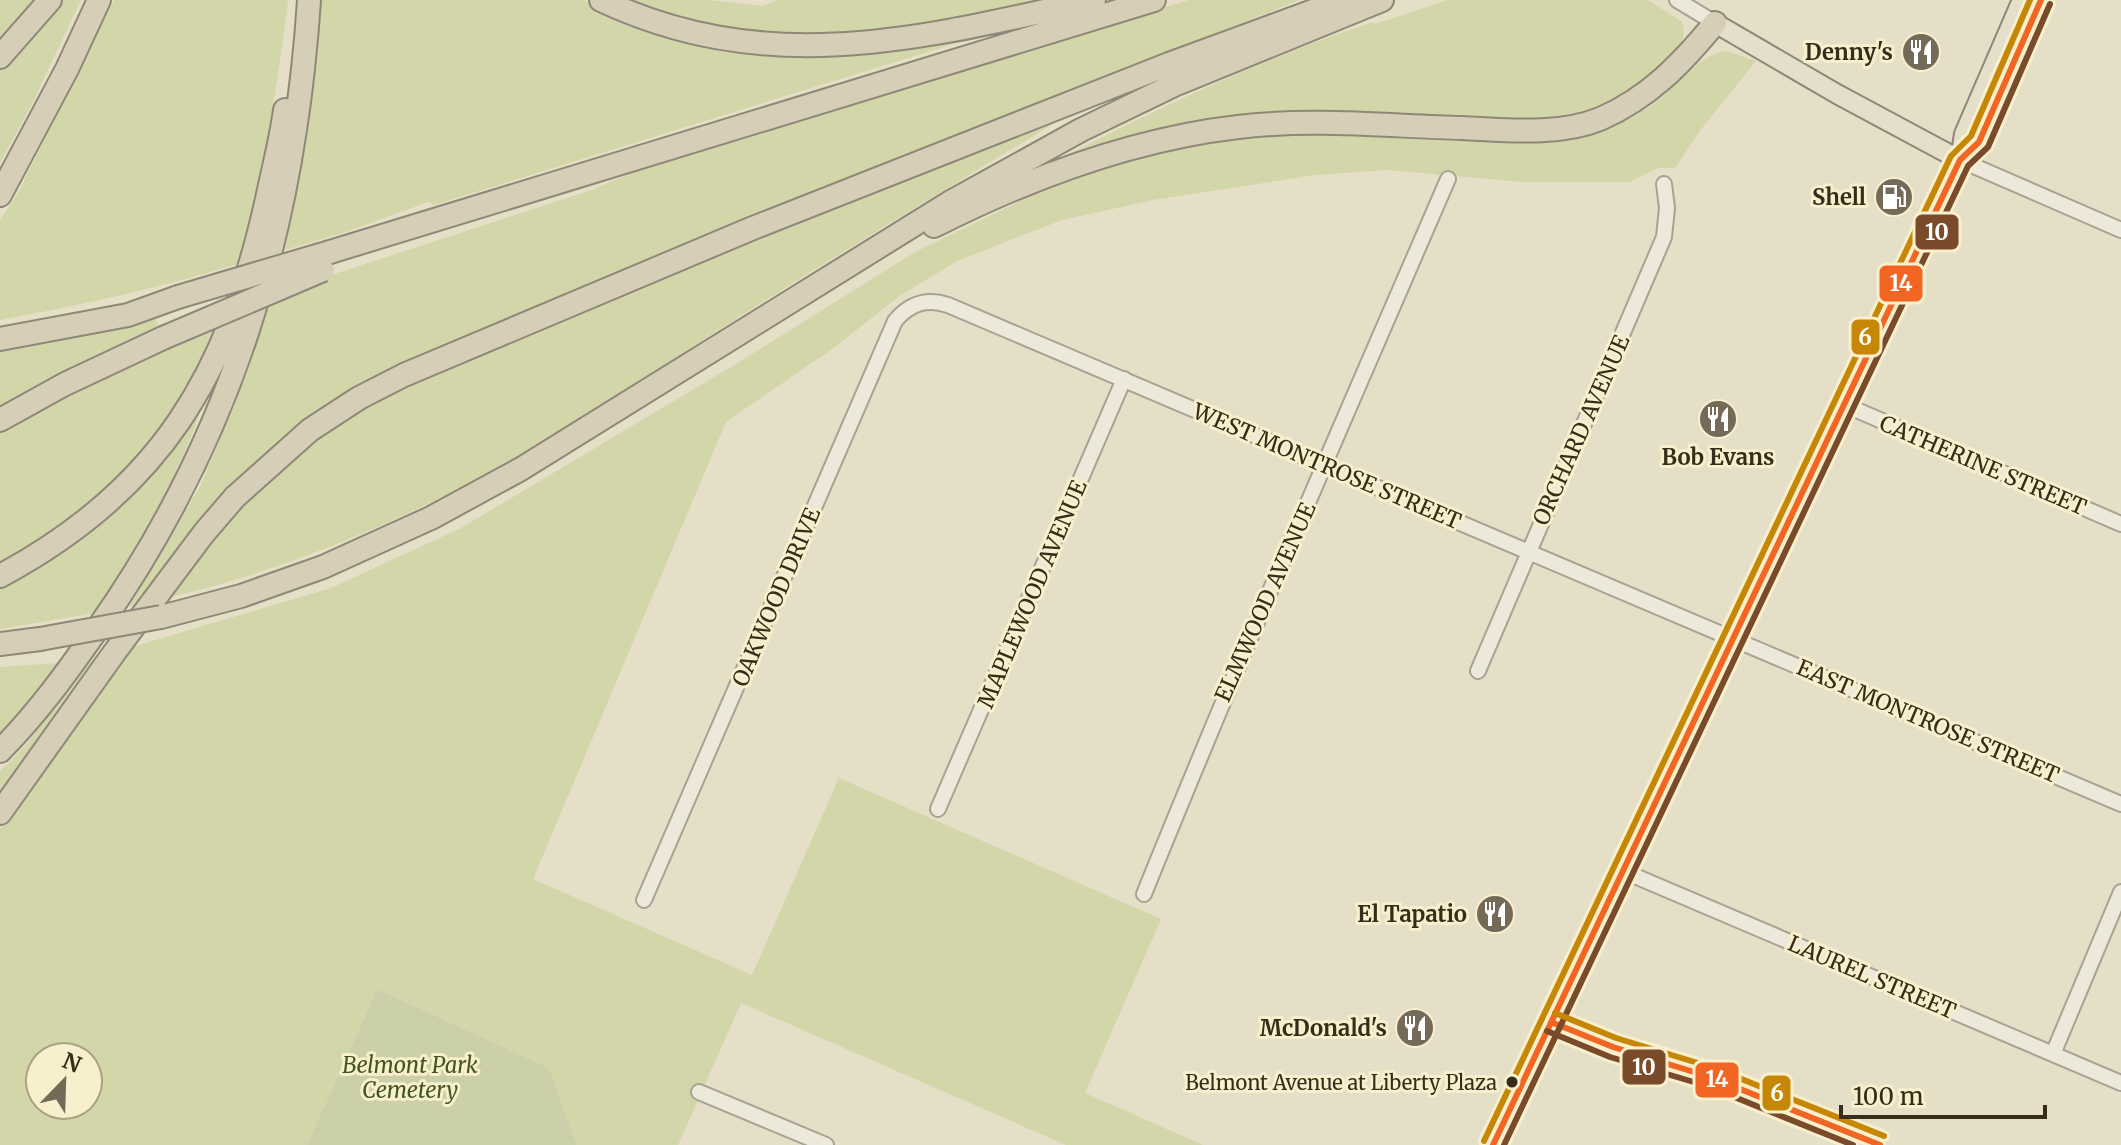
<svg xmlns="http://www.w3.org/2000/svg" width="2121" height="1145" viewBox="0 0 2121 1145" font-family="Merriweather,serif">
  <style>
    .green { fill: #d2d6a9; fill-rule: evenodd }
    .cemetery { fill: #ccd0a9 }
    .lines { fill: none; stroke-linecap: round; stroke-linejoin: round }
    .minor-casing { stroke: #a9a292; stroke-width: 18 }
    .major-casing { stroke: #8e8879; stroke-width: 22 }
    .highway-casing { stroke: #8e8879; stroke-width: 26 }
    .minor { stroke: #ece8da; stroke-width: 14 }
    .major { stroke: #e4decb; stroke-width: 18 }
    .highway { stroke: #d7ceb8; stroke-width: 22 }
    .highway-bridge-casing { stroke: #8e8879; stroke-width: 26; stroke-linecap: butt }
    .highway-bridge { stroke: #d7ceb8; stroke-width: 22 }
    .bus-1-casing { stroke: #f8efcc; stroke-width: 12 }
    .bus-2-casing { stroke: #f8efcc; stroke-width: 12 }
    .bus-3-casing { stroke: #f8efcc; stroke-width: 12 }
    .bus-1 { stroke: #f26522; stroke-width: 6 }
    .bus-2 { stroke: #7a4b2a; stroke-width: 6 }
    .bus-3 { stroke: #c78706; stroke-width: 6 }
    .bus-dot { fill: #372b1a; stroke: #f8efcc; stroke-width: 3 }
    .labels { text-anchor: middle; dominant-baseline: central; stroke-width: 6; stroke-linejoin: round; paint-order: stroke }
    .bus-label { font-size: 20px; fill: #372b1a; stroke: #f8efcc; text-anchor: end }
    .poi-label { font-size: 22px; font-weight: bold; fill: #372b1a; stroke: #f8efcc; text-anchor: end }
    .street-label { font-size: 22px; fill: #372b1a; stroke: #f8efcc }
    .park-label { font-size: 22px; font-style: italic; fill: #43551f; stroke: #f8efcc }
    .line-badge { stroke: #f8efcc; stroke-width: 3 }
    .badge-label { font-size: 22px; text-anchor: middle; font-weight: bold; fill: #fff }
  </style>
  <rect width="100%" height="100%" fill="#e5dfc8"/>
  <path class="green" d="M0,0H36L0,40Z
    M58,0H81L32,104L0,163V66Z
    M114,0H288C278,89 261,176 241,263C162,287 82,305 0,320V220L19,191Z
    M321,0H583L650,30L705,44L973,33V38L434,205L428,202L349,231L285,250L308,133Z
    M623,0H709L763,6L778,0H1047L883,32L822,39L683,23Z
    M1189,0H1300L1053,96L348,395L144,604L129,607L201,485L247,368L268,301L328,276L592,190L645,167L740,136Z
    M1447,0H1648L1681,21C1700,56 1616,99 1591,108C1571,115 1550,117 1529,119L1190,124L1143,134L1063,157C1163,106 1266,57 1373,22L1375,24Z
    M1726,51L1756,61L1702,128L1675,168H1658L1629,182H1523L1387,170L1315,175L1153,200L1062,220L957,261L898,297L835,347L726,422L533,879L752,975L839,778L1161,919L1085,1093L1203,1145H1066L741,1003L678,1145H577L549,1068L377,989L307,1145H0V829L132,647L331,588L461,528L736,364L915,252L1029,197L1121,162L1146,154L1219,139L1274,134H1339L1551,141C1588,136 1626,126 1656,102C1678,85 1697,56 1726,51ZM40,1057H88V1105H40Z
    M1058,121C946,189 833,257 723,327C655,370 588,418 518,457C408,518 293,568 171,597L240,505L309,441L384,394L691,264Z
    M154,313L159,330L0,410V349L22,346Z
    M222,319L196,377L155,445L112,493L0,568V429L105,373Z
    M204,402C178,477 139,547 94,613L0,629V583L171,447Z
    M106,655L0,802V771L25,746L95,656Z
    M59,663L23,709L0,732V667Z"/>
  <path class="cemetery" d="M377,989L549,1068L577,1145H307Z"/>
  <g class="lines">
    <defs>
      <path id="minor" d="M1677,0L1715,23
        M1960,160L2121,230
        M1845,405L2121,524
        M1478,671L1664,237L1667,208L1664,184
        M938,809L1124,379
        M1623,871L2121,1083
        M1144,894C1241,654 1345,417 1448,179
        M644,900L895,321C910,303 927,298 948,305L2121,804
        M2053,1054L2121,892
        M699,1092L826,1145"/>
      <path id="major" d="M1715,23L1837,94L1960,160
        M1960,160L1979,142L2041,0
        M1493,1145L1921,245L1960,160L1964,134L2022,0"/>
      <path id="highway" d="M601,0C769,79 923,38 1094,0
        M0,57L50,0
        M0,195L67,69L99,0
        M934,226C1027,179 1134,139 1238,127C1312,118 1388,126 1462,128C1507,130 1558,136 1600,119C1649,98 1682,63 1715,23
        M330,252L1154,0
        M0,339L128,315L178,297
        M0,420L65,384L163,338
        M0,576C161,490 228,374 267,199C273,170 281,140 285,110
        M161,617L241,596L323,567L431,518L521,469L949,203L1081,130L1174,85L1382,0
        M0,644L40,639
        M0,751C37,714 68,671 98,628C232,438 294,231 309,0
        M0,813L114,653L204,533L235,497L310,430L359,398L404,375L753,228L1169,64L1343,0"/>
    </defs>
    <use href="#minor" class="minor-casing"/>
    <use href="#major" class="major-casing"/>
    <use href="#highway" class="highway-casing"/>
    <use href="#minor" class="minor"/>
    <use href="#major" class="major"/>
    <use href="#highway" class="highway"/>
    <defs>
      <path id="highway-bridge" d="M178,297L330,252
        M163,338L323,270
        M40,639L161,617"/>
    </defs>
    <use href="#highway-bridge" class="highway-bridge-casing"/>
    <use href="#highway-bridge" class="highway-bridge"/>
    <defs>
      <path id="bus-1" d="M1551,1022L1613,1047L1710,1077L1880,1145
        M1493,1145L1960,160L1979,142L2041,0"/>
      <path id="bus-2" d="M1547,1031L1610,1057L1707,1086L1853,1145
        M1504,1145L1968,166L1988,147L2050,4"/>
      <path id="bus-3" d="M1555,1013L1616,1038L1714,1068L1884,1136
        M1484,1141L1951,156L1971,136L2030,0"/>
    </defs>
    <use href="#bus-1" class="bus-1-casing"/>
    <use href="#bus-2" class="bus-2-casing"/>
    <use href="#bus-3" class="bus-3-casing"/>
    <use href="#bus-1" class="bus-1"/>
    <use href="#bus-2" class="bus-2"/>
    <use href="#bus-3" class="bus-3"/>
  </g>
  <defs>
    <symbol id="restaurant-disc" viewBox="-11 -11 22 22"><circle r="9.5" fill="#746a57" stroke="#f8efcc"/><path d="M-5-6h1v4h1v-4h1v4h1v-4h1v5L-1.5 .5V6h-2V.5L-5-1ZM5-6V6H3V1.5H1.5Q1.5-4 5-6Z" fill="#fff"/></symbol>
    <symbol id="fuel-disc" viewBox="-11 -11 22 22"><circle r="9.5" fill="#746a57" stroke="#f8efcc"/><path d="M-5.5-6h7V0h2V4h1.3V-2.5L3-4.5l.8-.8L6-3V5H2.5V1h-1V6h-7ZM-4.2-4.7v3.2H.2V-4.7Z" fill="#fff"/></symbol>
  </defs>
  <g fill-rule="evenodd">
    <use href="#restaurant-disc" x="1899" y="30" width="44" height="44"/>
    <use href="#fuel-disc" x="1872" y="175" width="44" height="44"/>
    <use href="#restaurant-disc" x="1696" y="397" width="44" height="44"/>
    <use href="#restaurant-disc" x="1473" y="892" width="44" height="44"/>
    <use href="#restaurant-disc" x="1393" y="1006" width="44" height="44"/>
  </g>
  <circle class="bus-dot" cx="1512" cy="1082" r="7"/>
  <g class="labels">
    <g class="bus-label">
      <text x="1497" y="1082">Belmont Avenue at Liberty Plaza</text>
    </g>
    <g class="poi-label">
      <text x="1893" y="52">Denny's</text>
      <text x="1866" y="197">Shell</text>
      <text x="1718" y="457" text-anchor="middle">Bob Evans</text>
      <text x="1467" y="914">El Tapatio</text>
      <text x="1387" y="1028">McDonald's</text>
    </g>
    <g class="street-label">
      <text transform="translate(1581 430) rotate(-66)">ORCHARD AVENUE</text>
      <text transform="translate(1983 465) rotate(23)">CATHERINE STREET</text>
      <text transform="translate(1327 466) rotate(23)">WEST MONTROSE STREET</text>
      <text transform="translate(1032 594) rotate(-67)">MAPLEWOOD AVENUE</text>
      <text transform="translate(776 597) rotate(-67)">OAKWOOD DRIVE</text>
      <text transform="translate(1265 602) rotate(-66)">ELMWOOD AVENUE</text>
      <text transform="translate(1928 721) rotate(23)">EAST MONTROSE STREET</text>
      <text transform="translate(1872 977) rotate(23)">LAUREL STREET</text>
    </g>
    <g class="park-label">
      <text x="410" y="1065">Belmont Park<tspan x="410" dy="25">Cemetery</tspan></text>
    </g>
  </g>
  <g class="line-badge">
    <rect x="1914" y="213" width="46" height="38" rx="8" fill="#7a4b2a"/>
    <rect x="1878" y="264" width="46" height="39" rx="8" fill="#f26522"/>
    <rect x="1850" y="318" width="31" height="38" rx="8" fill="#c78706"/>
    <rect x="1621" y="1048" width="46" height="38" rx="8" fill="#7a4b2a"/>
    <rect x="1694" y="1061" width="46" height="38" rx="8" fill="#f26522"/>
    <rect x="1761" y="1074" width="31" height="38" rx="8" fill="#c78706"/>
  </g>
  <g class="badge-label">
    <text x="1937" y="240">10</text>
    <text x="1901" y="291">14</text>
    <text x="1865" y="345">6</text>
    <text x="1644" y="1075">10</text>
    <text x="1717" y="1087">14</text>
    <text x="1777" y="1101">6</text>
  </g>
  <g transform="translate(64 1081) rotate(23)"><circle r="38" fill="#f8efcc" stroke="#aba185" stroke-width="2"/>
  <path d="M0-6L14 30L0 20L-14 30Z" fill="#746a57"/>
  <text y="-12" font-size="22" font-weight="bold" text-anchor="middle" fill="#372b1a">N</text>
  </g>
  <path d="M1841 1105v12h204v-12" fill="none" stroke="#372b1a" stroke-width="4"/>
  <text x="1853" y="1105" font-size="24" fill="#372b1a" stroke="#f8efcc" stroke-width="6" paint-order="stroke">100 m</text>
</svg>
